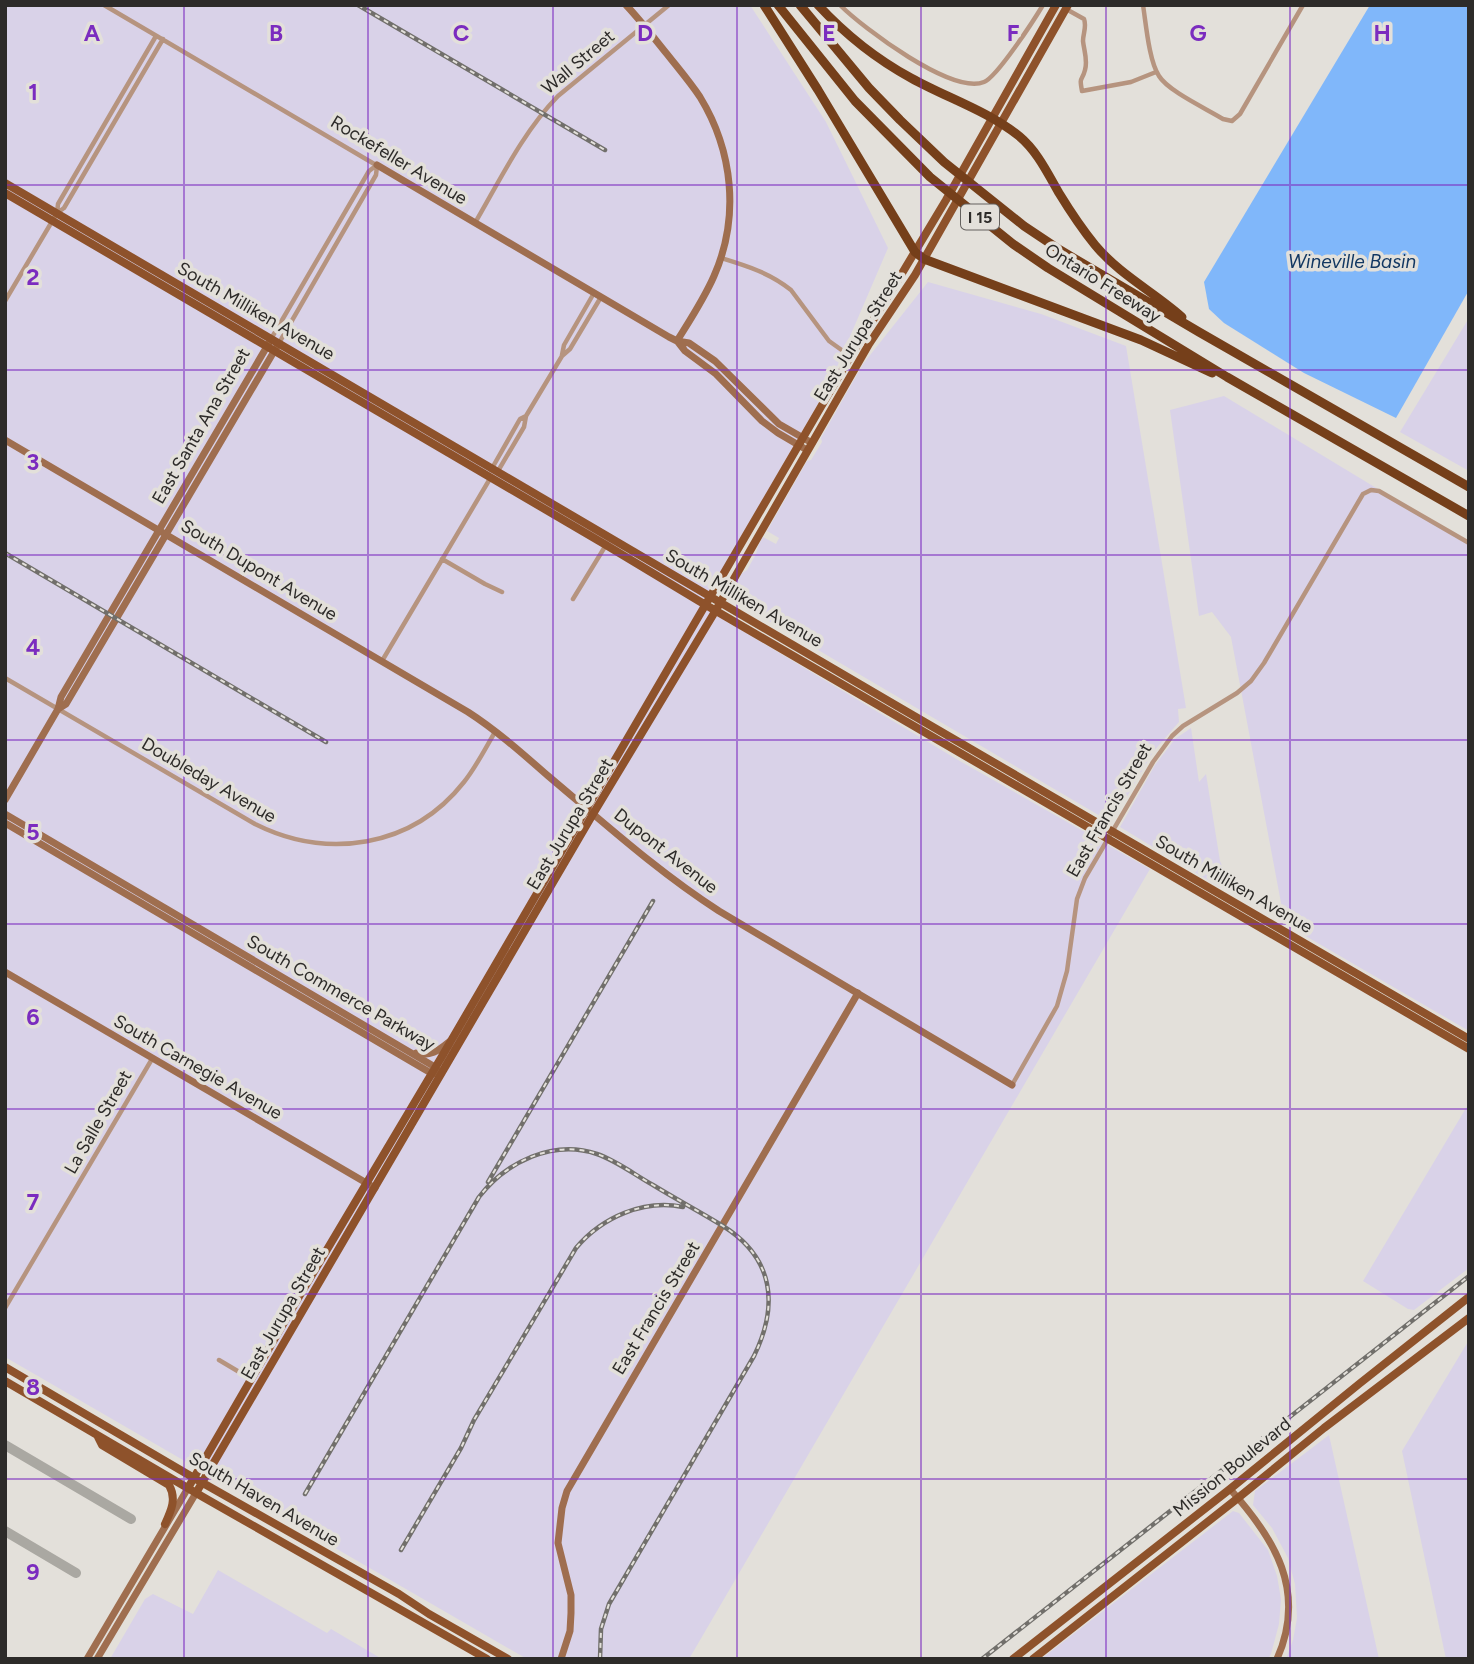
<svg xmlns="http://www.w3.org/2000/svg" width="1474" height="1664" viewBox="0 0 1474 1664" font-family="Figtree,sans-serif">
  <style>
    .industrial { fill: #d9d2e8 }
    .water { fill: #80b7fa }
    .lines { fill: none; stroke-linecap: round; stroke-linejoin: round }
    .taxiway { stroke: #aaa8a2; stroke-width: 10 }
    .street { stroke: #b6947f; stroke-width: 4.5 }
    .secondary { stroke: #9f6e4f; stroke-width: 7 }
    .primary { stroke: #8e522b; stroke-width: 8 }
    .highway { stroke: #753f1a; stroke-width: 9 }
    .rail-casing { stroke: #716f6b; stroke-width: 4.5 }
    .rail { stroke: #e3e0da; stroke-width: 2; stroke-dasharray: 5; stroke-linecap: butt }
    .grid { fill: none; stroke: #7b2cbf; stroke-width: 2; stroke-opacity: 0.55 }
    .labels { text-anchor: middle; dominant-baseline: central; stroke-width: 7; stroke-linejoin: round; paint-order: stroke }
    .shield { fill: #e3e0da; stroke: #64615e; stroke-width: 2 }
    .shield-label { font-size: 16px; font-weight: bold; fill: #2d2b29 }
    .street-label { font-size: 18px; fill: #2d2b29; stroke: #e3e0da }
    .water-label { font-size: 19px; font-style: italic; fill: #123762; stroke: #e3e0da }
    .grid-label { font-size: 23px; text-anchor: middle; font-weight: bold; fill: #7b2cbf; stroke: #e3e0da; stroke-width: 7; stroke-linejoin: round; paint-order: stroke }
  </style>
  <rect width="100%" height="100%" fill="#e3e0da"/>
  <path class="industrial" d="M5,5H750L826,122L888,248L830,383L701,606L958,760L1150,869L689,1659H527L5,1357Z
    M928,282L1041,314L1126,346L1186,708L1178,709L1179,722L1153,752L1114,819L1107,820L733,600L731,597L732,589L741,574L747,570L756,554L758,546L763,537L776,544L779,538L767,531L807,461L811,460L822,442L821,438L863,364Z
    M1469,318V471L1400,432Z
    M1224,396L1469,544V1031L1285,924L1231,637L1212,612L1199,616L1170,410Z
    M1191,728L1199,782L1206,774L1220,861L1227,877L1221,888L1120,827L1155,765L1175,739Z
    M1469,1103V1268L1414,1310L1408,1309L1363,1281Z
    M1469,1340V1659H1446L1402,1451Z
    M1329,1435L1379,1659H1286L1293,1640L1297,1618L1295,1584L1288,1558L1272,1528L1253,1505L1255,1491Z
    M1233,1511L1239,1513L1268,1550L1277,1576L1281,1599L1279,1624L1271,1654L1268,1659H1041Z
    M218,1570L327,1633L331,1629L382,1659H110L145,1599L153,1594L193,1614Z"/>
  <path class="water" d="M1370,5H1469V290L1396,418L1304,373L1224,323L1209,309L1204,282Z"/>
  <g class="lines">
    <path class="taxiway" d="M5,1445L131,1519
      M5,1531L76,1573"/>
    <path class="street" d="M104,5L376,165
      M840,5C863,28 952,95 984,82C997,77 1034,20 1043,5
      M1143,5C1146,24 1149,61 1159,76C1168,91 1207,109 1223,119L1232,121L1240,114L1303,5
      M1066,9L1084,19C1087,27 1083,33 1083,41C1084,51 1088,60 1085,70C1082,82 1079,75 1082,91L1131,82L1156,72
      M57,213L58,204L156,36
      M475,223C500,180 523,132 558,96L669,5
      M721,258C747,266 770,273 791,290L829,341L850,356
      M5,301L57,213L64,208L163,39
      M271,339L369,171L377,165
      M279,343L376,175L377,166
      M562,355L564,345L594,293
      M491,470L520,419L526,416L562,356L570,349L601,297
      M498,471L524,427L526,416
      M442,559L485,584L502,592
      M573,599L606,545
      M382,661L491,477
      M5,678L255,824C327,860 412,848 464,782C476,767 485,749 495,732
      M1012,1085L1057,1006L1067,971L1077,899L1085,878L1153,762L1172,736L1183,726L1237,693L1251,681L1264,663L1363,494L1371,490L1379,491L1469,543
      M5,1308L152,1059
      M219,1360L251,1379"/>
    <path class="secondary" d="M626,5C641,21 654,38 667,54C678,68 690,82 700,97C733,151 740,217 714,276C704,299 690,320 677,341
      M377,165L669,337L677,341L689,343L715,361L779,424L812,443
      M678,342L685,351L716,374L762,421L778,433L807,450
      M5,440L468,712C496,730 522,753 547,775C603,822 658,872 719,911L1012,1085
      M58,709L66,704L279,343
      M5,800L58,709L61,697L269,343
      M5,814L435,1067L438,1071
      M5,823L424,1069L431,1073L437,1074
      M5,972L375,1188
      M416,1053C430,1057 438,1051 449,1042
      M1230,1489C1275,1539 1307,1591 1277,1659
      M87,1659L188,1488
      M97,1659L196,1493
      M561,1659L570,1631L571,1613V1595L558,1543L562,1508L567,1491L858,993"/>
    <path class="primary" d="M5,183L897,706L1469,1039
      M5,193L606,545L699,601L1469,1049
      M5,1367L194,1478L399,1594L429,1614L508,1659
      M5,1381L203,1497L487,1659
      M98,1437L102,1445L169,1485C177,1499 171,1511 165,1524
      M188,1488L297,1300L441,1058L850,357L895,285L946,200L1056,5
      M196,1493L593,814L716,610L869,344L915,275L1068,5
      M1013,1659L1230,1489L1359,1384L1469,1297
      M1033,1659L1238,1498L1324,1428L1469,1318"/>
    <path class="highway" d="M764,5L818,90L915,252L924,259L1141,340L1212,373
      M778,5L855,101L930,177L1013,244L1048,268L1227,377L1469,516
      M800,5L869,88L900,120L944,162L1024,226L1060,250L1199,332L1469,487
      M818,5C845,34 876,59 911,78C947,98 986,110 1019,136C1037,151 1047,172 1059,193C1070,211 1082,229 1095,245C1120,275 1154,292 1182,317"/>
    <defs>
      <path id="rail" d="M358,5L605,150
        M5,553L326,742
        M488,1182L653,901
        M305,1494L479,1197C506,1162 553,1139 597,1154C617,1161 635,1175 653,1185C676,1199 700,1212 723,1226C774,1258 779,1305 754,1356L609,1604L601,1629L600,1659
        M401,1550L461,1448L474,1420L576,1248C602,1217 644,1199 683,1207
        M982,1659L1469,1276"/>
    </defs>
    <use href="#rail" class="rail-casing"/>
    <use href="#rail" class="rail"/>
  </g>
  <path class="grid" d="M184,5V1659M368,5V1659M553,5V1659M737,5V1659M921,5V1659M1106,5V1659M1290,5V1659M5,185H1469M5,370H1469M5,555H1469M5,740H1469M5,924H1469M5,1109H1469M5,1294H1469M5,1479H1469"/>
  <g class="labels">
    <rect class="shield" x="961" y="204.5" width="38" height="25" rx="5"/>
    <g class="shield-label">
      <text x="980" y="217">I 15</text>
    </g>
    <g class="street-label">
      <text transform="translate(578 62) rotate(-40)">Wall Street</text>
      <text transform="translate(399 160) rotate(31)">Rockefeller Avenue</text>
      <text transform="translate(1103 283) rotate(32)">Ontario Freeway</text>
      <text transform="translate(256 311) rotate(30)">South Milliken Avenue</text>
      <text transform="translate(858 336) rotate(-58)">East Jurupa Street</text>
      <text transform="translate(201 426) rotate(-60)">East Santa Ana Street</text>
      <text transform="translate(259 570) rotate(31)">South Dupont Avenue</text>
      <text transform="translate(744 598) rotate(30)">South Milliken Avenue</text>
      <text transform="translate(209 780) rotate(30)">Doubleday Avenue</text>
      <text transform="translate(1109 810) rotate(-60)">East Francis Street</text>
      <text transform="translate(570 824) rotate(-59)">East Jurupa Street</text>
      <text transform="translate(666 851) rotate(38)">Dupont Avenue</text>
      <text transform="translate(1234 884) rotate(30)">South Milliken Avenue</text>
      <text transform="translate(341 993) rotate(30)">South Commerce Parkway</text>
      <text transform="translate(198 1067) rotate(30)">South Carnegie Avenue</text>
      <text transform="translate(98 1122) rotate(-60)">La Salle Street</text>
      <text transform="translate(656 1308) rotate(-59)">East Francis Street</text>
      <text transform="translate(283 1313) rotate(-60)">East Jurupa Street</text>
      <text transform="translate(1232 1467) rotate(-39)">Mission Boulevard</text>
      <text transform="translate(264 1499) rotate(30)">South Haven Avenue</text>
    </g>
    <g class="water-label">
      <text x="1352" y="261">Wineville Basin</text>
    </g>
  </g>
  <g class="grid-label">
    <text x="92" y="41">A</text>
    <text x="276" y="41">B</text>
    <text x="461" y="41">C</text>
    <text x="645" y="41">D</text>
    <text x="829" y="41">E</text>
    <text x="1013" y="41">F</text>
    <text x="1198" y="41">G</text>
    <text x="1382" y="41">H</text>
    <text x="33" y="100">1</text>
    <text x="33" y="285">2</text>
    <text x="33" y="470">3</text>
    <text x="33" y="655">4</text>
    <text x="33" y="840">5</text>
    <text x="33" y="1025">6</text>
    <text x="33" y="1210">7</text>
    <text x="33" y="1395">8</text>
    <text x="33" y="1580">9</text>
  </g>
  <rect width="1474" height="1664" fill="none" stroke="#2d2b29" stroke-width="14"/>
</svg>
